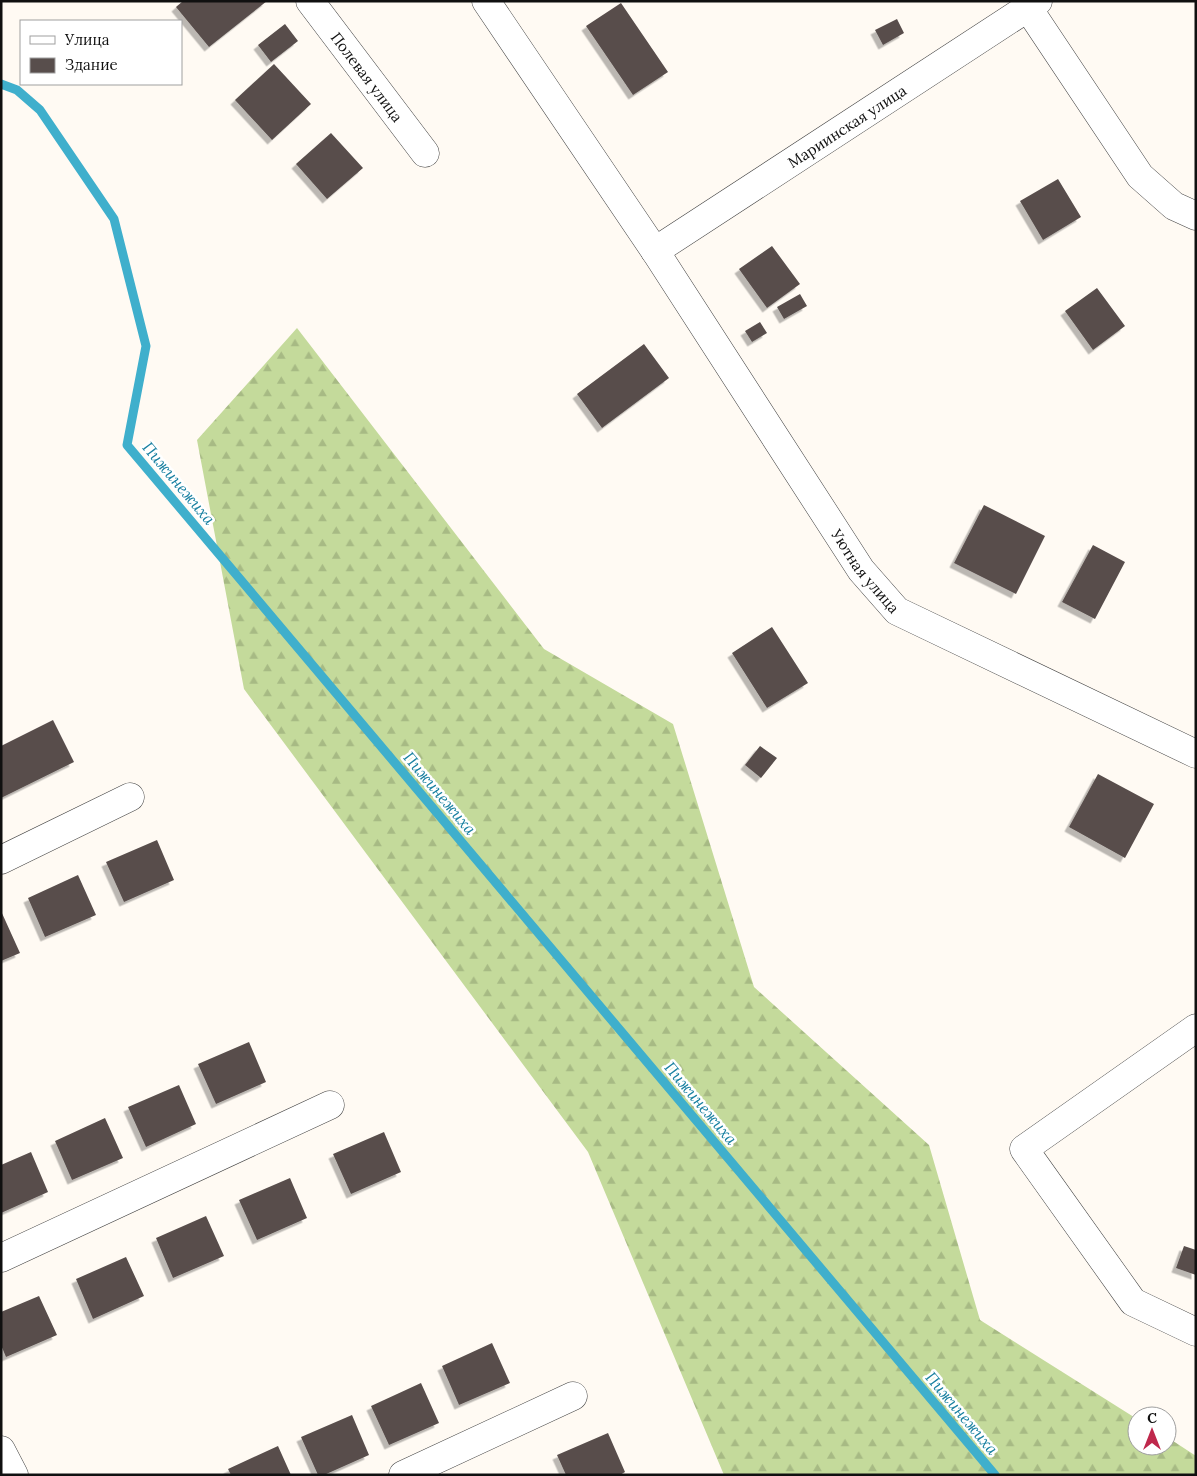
<svg xmlns="http://www.w3.org/2000/svg" width="1197" height="1476" viewBox="0 0 1197 1476" font-family="Lora,serif">
  <style>
    .forest { fill: url(#forest-firs) }
    .lines { fill: none; stroke-linecap: round; stroke-linejoin: round }
    .stream { stroke: #3fafcc; stroke-width: 9 }
    .building { fill: #584e4c; filter: url(#shadow) }
    .minor-casing { stroke: #434343; stroke-width: 29 }
    .minor { stroke: #fff; stroke-width: 28 }
    .labels { text-anchor: middle; dominant-baseline: central; stroke-width: 5; stroke-linejoin: round; paint-order: stroke }
    .street-label { font-size: 15px; fill: #101010; stroke: #fff }
    .water-label { font-size: 16px; font-style: italic; fill: #1980a1; stroke: #fff }
  </style>
  <defs>
    <pattern id="forest-firs" width="22" height="20" patternUnits="userSpaceOnUse" patternTransform="scale(1.25)"><rect width="22" height="20" fill="#c4da9b"/><path d="M5 1l3.5 6h-7zM16 11l3.5 6h-7z" fill="#a7ba84"/></pattern>
    <filter id="shadow"><feDropShadow dx="-4.5" dy="4.5" stdDeviation="0" flood-color="#0004"/></filter>
  </defs>
  <rect width="100%" height="100%" fill="#fffaf3"/>
  <path class="forest" d="M297,328L544,649L673,724L754,987L929,1145L980,1320L1137,1419V1446H1167V1437L1196,1456V1475H724L588,1152L244,689L197,440Z"/>
  <g class="lines">
    <path class="stream" d="M1,84L17,90L40,110L114,219L146,346L127,445L995,1475"/>
  </g>
  <path class="building" d="M183,1H267L209,47L176,7Z
    M621,3L668,72L633,95L586,26Z
    M897,19L904,33L883,45L875,30Z
    M285,24L298,41L271,62L258,45Z
    M274,64L311,104L272,140L235,100Z
    M331,133L363,168L327,199L296,164Z
    M1058,179L1081,217L1043,240L1020,201Z
    M772,246L800,284L767,308L739,269Z
    M1097,288L1125,326L1093,350L1065,311Z
    M800,294L807,306L784,319L777,307Z
    M760,322L767,333L752,342L745,331Z
    M644,344L669,378L602,428L577,394Z
    M984,505L1045,536L1016,594L954,563Z
    M1093,545L1125,562L1095,619L1062,602Z
    M772,627L808,683L767,708L732,653Z
    M53,720L74,762L1,798V746Z
    M760,746L777,758L761,778L745,765Z
    M1098,774L1154,804L1125,858L1069,827Z
    M157,840L174,880L124,902L106,862Z
    M78,875L96,915L45,937L28,898Z
    M1,911L20,953L1,961Z
    M249,1042L266,1082L216,1104L198,1064Z
    M179,1085L196,1124L146,1147L128,1107Z
    M105,1118L123,1158L72,1180L55,1141Z
    M384,1132L401,1172L351,1194L333,1154Z
    M31,1152L48,1192L1,1213V1165Z
    M290,1178L307,1218L257,1240L239,1200Z
    M206,1216L224,1256L173,1278L156,1238Z
    M1184,1246L1196,1250V1275L1176,1268Z
    M126,1257L144,1296L93,1319L76,1279Z
    M39,1296L57,1335L6,1357L1,1345V1312Z
    M492,1343L510,1383L459,1405L442,1366Z
    M421,1383L439,1423L389,1445L371,1406Z
    M352,1415L369,1455L324,1475H318L301,1437Z
    M608,1433L625,1472L620,1475H566L557,1455Z
    M278,1446L291,1475H231L228,1469Z"/>
  <g class="lines">
    <defs>
      <g id="minor">
        <path id="s1" d="M310,1L425,153"/>
        <path id="s2" d="M486,1L655,251L861,570L897,611L1196,754"/>
        <path d="M1028,8L1140,176L1174,206L1196,216"/>
        <path id="s3" d="M655,251L1038,1"/>
        <path d="M1,860L130,797"/>
        <path d="M1196,1028L1024,1149L1133,1302L1196,1332"/>
        <path d="M1,1258L330,1105"/>
        <path d="M1,1450L14,1475"/>
        <path d="M403,1475L573,1396"/>
      </g>
    </defs>
    <use href="#minor" class="minor-casing"/>
    <use href="#minor" class="minor"/>
  </g>
  <g class="labels">
    <g class="street-label">
      <text stroke="none"><textPath href="#s1" startOffset="95">Полевая улица</textPath></text>
      <text stroke="none"><textPath href="#s3" startOffset="229">Мариинская улица</textPath></text>
      <text stroke="none"><textPath href="#s2" startOffset="685">Уютная улица</textPath></text>
    </g>
    <g class="water-label">
      <text transform="translate(179 483) rotate(50)">Пижинежиха</text>
      <text transform="translate(440 793) rotate(50)">Пижинежиха</text>
      <text transform="translate(701 1103) rotate(50)">Пижинежиха</text>
      <text transform="translate(962 1413) rotate(50)">Пижинежиха</text>
    </g>
  </g>
  <rect width="1197" height="1476" fill="none" stroke="#101010" stroke-width="5"/>
  <rect x="20" y="20" width="162" height="65" fill="#ffffff" stroke="#9f9f9f"/>
  <rect x="30" y="36" width="25" height="8" fill="#ffffff" stroke="#9f9f9f"/>
  <text x="65" y="45" font-size="15" fill="#101010">Улица</text>
  <rect x="30" y="58" width="25" height="15" fill="#584e4c" stroke="#9f9f9f"/>
  <text x="65" y="70" font-size="15" fill="#101010">Здание</text>
  <g transform="translate(1152 1431)"><circle r="24" fill="#ffffff" stroke="#9f9f9f"/>
  <path d="M0-4L9 19L0 12L-9 19Z" fill="#bf284c"/>
  <text y="-8" font-size="14" font-weight="bold" text-anchor="middle" fill="#101010">С</text>
  </g>
</svg>
